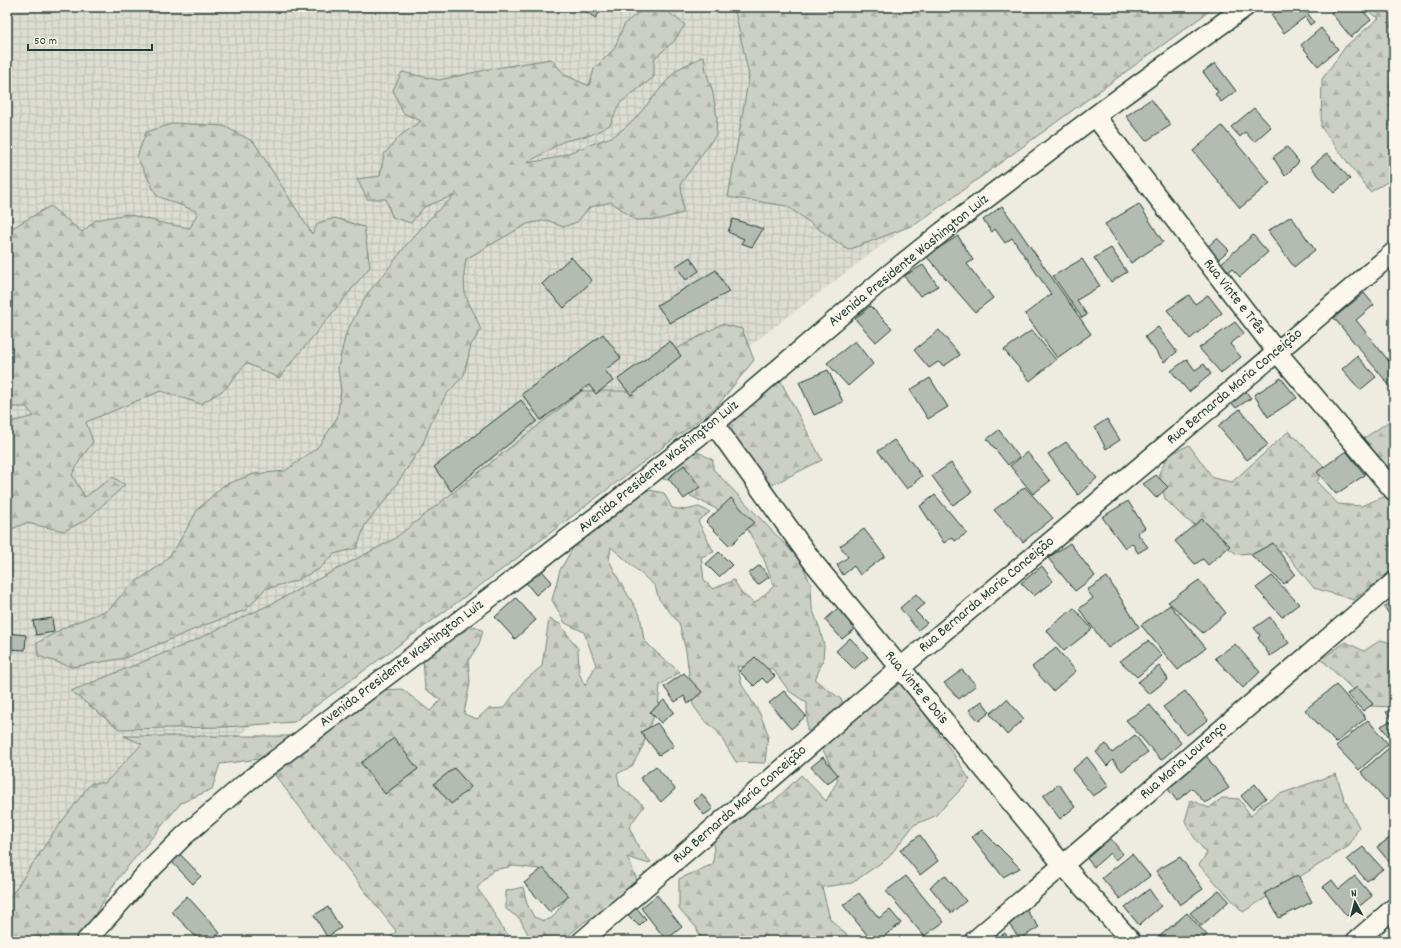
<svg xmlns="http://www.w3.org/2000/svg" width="1401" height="948" viewBox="0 0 1401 948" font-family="Dekko,sans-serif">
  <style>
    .industrial { fill: url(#industrial-grid) }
    .forest { fill: url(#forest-firs); stroke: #75867c }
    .building { fill: #b4bbb0; stroke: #1f3d34 }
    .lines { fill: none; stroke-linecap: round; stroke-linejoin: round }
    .minor-casing { stroke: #1f3d34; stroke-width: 22 }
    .minor { stroke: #fbf7ec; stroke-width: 19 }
    .labels { text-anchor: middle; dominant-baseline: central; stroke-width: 3; stroke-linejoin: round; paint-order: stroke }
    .street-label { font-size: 15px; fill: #1f3d34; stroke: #fbf7ec }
  </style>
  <defs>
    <pattern id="industrial-grid" width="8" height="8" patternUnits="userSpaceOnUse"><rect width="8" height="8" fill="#ddddd2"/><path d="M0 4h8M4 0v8" fill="none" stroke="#bdbfb5"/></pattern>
    <pattern id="forest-firs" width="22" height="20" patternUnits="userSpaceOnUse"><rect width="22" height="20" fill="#cbcfc4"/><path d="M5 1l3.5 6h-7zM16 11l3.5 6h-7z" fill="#aeb3a9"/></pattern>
  </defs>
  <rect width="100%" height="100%" fill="#eeece1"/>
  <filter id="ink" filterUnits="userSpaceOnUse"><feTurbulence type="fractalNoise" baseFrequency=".025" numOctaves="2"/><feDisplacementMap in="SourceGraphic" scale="8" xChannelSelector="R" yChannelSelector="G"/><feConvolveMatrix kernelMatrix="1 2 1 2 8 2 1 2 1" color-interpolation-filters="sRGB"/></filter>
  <g filter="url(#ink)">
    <path class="industrial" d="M7,7H1180L1105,75L7,912Z"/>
    <path class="forest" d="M646,7H662L685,25L674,41L654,59V77L620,103L610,125L591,135L564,141L527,163L555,158L614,136L634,120L676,70L704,56L706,72L712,89L717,117L716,135L681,183L683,213L660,219L636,220L611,202L590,207L577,222L563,227L547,220L527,224L466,259L464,274L465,295L474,313L481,330L471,345L464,375L446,395L431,422L423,444L389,496L365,525L357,548L334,554L319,569L295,581L265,589L246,610L205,625L125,658L72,667L38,656L37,643L69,625L108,610L130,586L163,563L175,549L198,509L224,485L254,474L285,471L318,447L337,418L341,391L338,368L346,333L367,294L385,273L407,244L436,212L455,195L424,207L411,223L392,217L386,199H367L357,179L380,176L384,154L401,135L421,121L403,113L393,90L402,72L439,80L490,69L551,59L565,75L589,86L594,69L614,49L625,23Z
      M734,7H1215L916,224L848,250L787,206L728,197L749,76Z
      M1360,7H1394V178L1370,192L1321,127L1322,79L1346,46L1379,18Z
      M175,123L224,126L254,142L312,234L318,223L335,218L364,227L370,267L279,378L246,363L225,389L201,404L161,391L86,422L93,442L80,460L72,475L85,497L113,477L125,485L86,520L64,531L26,523L7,531V423L34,416L26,407H7V228L14,227L50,206L82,232L96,220L127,214L162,223L190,228L198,212L157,196L137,157L146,132Z
      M722,324L742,329L754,360L717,406L512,562L294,722L225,727L119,729L71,691L189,643L271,604L394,539L582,391H628L678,348Z
      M779,378L822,460L770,486L718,425Z
      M1394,418V473L1363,439Z
      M1289,431L1324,466L1317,482L1338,504L1361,506L1386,496L1394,502V569L1354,600L1314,588L1284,551L1237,554L1184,518L1165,499L1159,473L1169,455L1189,445L1213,478L1232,482Z
      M688,450L700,453L713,460V469L800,560L811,584L812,608L820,629L824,646L823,660L815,680L841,699L846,707L822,729L807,731V703L789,691L773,669L737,666L742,685L760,714L768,734L765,763L736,762L717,731L703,719L693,705L686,651L679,623L659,599L655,586L611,547L609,560L619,580L640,615L644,640L658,654L680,672L660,685L658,708L648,729L643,746L632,766L617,774L620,786L644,806L629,827L639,848L651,862L646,863L627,857L639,884L609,910L584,922L562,941H549L530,938L520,919L506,909V891L523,887L527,904L534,917L544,921L552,918L566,899L555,884L539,869L514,866L493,870L477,888L490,906L503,929L514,941H388L396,931L270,769L383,690L402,689L430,711L441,700L425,689L423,658L441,642L475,626L483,631L479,644L468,661L470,682L464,714L477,719L488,709L504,708L523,682L542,666L549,619L560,624L578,649L579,673L585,686L596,665L584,632L565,623L552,600L560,570L581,534L639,493L649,490L664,493L672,508L685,510L699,507L710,512L698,521L714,552L701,557L704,580L713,589L734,580L742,594L755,603L774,586L763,557L744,523L689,495L688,484L663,479V466Z
      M7,612L12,616L7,684Z
      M1381,640L1394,644V707L1370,706L1321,659L1346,642L1364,651Z
      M902,682L952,752L970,780L935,816L914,825L888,858L852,883L822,887L830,919L853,941H703L701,939L696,927L679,909V879L713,864L714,851L711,824L722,808L745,812L773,802L801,775L826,801L838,780L821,746L865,709Z
      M124,736H297L259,759L220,764L212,789L181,803L119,877L78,941H7V902L54,832L91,783H105L142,744Z
      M1336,774L1345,801L1359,827L1349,846L1243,912L1199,865L1207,853C1197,843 1191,833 1185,821L1191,800L1209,808L1222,798L1239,799L1251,816L1261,805L1280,794Z"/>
    <path class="building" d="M586,7H604L595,18L584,10Z
      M1281,7H1303L1314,22L1310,25L1305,17L1284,33L1271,15Z
      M1338,7H1360L1371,20L1351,37L1331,13Z
      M1321,28L1338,49L1318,66L1301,45Z
      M1215,63L1236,91L1221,102L1215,94L1218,92L1203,72Z
      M1151,99L1171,125L1146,141L1126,116Z
      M1254,108L1271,127L1254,142L1245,132L1240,137L1231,127Z
      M1222,126L1270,183L1240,208L1193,151Z
      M1287,147L1299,162L1285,176L1273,157Z
      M1327,153L1350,179L1334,193L1311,167Z
      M1139,204L1163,242L1131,263L1105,224Z
      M1002,206L1091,334L1057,358L1025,314L1051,294L1012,238L1005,243L995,229L992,232L983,220Z
      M1291,216L1315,250L1294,267L1268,231Z
      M733,219L763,229L752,247L741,243L744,239L728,232Z
      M1253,235L1268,252L1240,277L1232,269L1226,274L1218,266Z
      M958,236L973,260L967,264L993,298L975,312L926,256Z
      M1217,238L1229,250L1214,263L1203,251Z
      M1111,248L1127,272L1111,282L1094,258Z
      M571,257L592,281L564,308L542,284Z
      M690,257L699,271L686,280L676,266Z
      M1082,259L1100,286L1077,300L1087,315L1082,318L1053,276Z
      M923,265L938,286L920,296L904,276Z
      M716,270L729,292L670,323L657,305Z
      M1364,293L1374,305L1356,320L1392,365L1394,364V391L1334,318Z
      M1189,295L1195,304L1208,295L1222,313L1190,339L1167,310Z
      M870,306L892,328L876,342L855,319Z
      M1235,322L1244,333L1230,344L1241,357L1221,373L1199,348Z
      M1158,327L1177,352L1164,362L1145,337Z
      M939,330L960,355L944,366L938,362L929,368L914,350Z
      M1032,330L1056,360L1030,381L1004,350Z
      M603,334L621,358L605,370L613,381L596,394L589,385L541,420L522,394Z
      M670,341L681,356L631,395L618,379Z
      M855,341L873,364L848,386L827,363Z
      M1357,356L1376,377L1360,390L1342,369Z
      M1187,359L1195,370L1204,364L1211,374L1189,392L1171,371Z
      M828,370L843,402L814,415L799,382Z
      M930,378L948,407L928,419L910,390Z
      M1281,378L1297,398L1268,417L1254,395Z
      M1243,388L1251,398L1236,408L1227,398Z
      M521,400L537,421L451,491L434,467Z
      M1240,409L1268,445L1247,460L1218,426Z
      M1107,419L1120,440L1106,449L1095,427Z
      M999,430L1019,457L1008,465L987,439Z
      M894,440L922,476L907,489L878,451Z
      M1066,442L1097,478L1078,495L1048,454Z
      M1346,451L1365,475L1336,494L1317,472Z
      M1027,452L1050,481L1033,494L1010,466Z
      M951,463L972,492L953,505L932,476Z
      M684,465L700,487L684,499L668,478Z
      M1156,475L1168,487L1156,498L1143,484Z
      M1025,487L1053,518L1023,542L994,510Z
      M935,495L967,533L955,541L952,537L944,543L920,506Z
      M731,498L754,522L730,546L706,522Z
      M1128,501L1145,528L1137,533L1148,547L1138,553L1132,543L1125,548L1102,517Z
      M1202,519L1230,546L1208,565L1203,559L1195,564L1175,541Z
      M864,529L885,556L860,575L854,566L843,575L837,565L848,557L840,546Z
      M1070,543L1095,576L1075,591L1048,558Z
      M1273,543L1295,574L1284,584L1251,555Z
      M719,552L732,565L719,577L706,564Z
      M537,565L552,582L536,595L522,578Z
      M760,565L769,577L758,585L748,574Z
      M1042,566L1053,581L1034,596L1021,583Z
      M1272,576L1299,604L1282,617L1256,588Z
      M1107,577L1139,627L1108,648L1079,609L1093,598L1087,590Z
      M1199,580L1226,613L1203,633L1168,602Z
      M916,594L925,604L915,611L927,623L918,630L900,608Z
      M516,598L536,620L515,639L495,617Z
      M1394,600V619L1384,608Z
      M1170,605L1206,648L1178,670L1141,625Z
      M839,607L855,629L842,639L825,620Z
      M1074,608L1092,629L1064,651L1046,630Z
      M1270,617L1289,643L1270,656L1258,638L1260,635L1254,628Z
      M52,618L54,632L36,635L33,621Z
      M7,633L26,635L25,650L7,649Z
      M850,638L868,657L854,669L836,651Z
      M1148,641L1162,656L1137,677L1120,661Z
      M1235,644L1260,672L1243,688L1215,658Z
      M1056,648L1076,671L1053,691L1032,667Z
      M755,657L775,676L767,683L762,678L754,686L739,671Z
      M1159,666L1168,679L1149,694L1138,682Z
      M962,670L976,685L959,699L944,683Z
      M684,673L702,692L688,704L684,696L675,702L664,687Z
      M1336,685L1366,718L1336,743L1305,710Z
      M1357,687L1373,704L1363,711L1347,694Z
      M784,691L806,716L791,729L769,703Z
      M1185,691L1208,720L1187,735L1163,707Z
      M1007,699L1024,719L1007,735L990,714Z
      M664,700L674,712L661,723L650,712Z
      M982,701L990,712L979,721L969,710Z
      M1150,705L1181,743L1161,760L1126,720Z
      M1394,706V722L1386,712Z
      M1368,720L1388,744L1359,770L1336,746Z
      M1390,721L1394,727V739L1392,741L1381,726Z
      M657,723L674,746L659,755L641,732Z
      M1135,735L1148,752L1122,771L1113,760L1107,766L1096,752L1106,744L1112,753Z
      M394,738L418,769L385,794L361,763Z
      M1390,747L1394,752V794L1386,800L1361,772Z
      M1205,754L1229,788L1205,803L1192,788L1177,801L1165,785Z
      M823,757L838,775L827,784L811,767Z
      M1087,757L1109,786L1093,796L1072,770Z
      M656,766L675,789L661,802L640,778Z
      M454,768L471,787L451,804L434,784Z
      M1059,784L1075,807L1060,819L1043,796Z
      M1255,784L1266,798L1252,809L1241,796Z
      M702,794L713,809L704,815L693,801Z
      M982,830L1020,868L1003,877L972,837Z
      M920,835L938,861L920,875L900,850Z
      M1108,835L1123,854L1115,860L1110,853L1094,867L1084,855Z
      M1394,835V868L1377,847Z
      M1363,847L1383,869L1367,881L1347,859Z
      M178,852L201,876L193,884L169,859Z
      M1132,854L1150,876L1120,899L1102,878Z
      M1180,857L1203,889L1180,905L1156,871Z
      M543,868L569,896L550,912L524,883Z
      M945,875L966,901L951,913L930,887Z
      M1298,875L1312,902L1279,918L1265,893Z
      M906,876L944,922L924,936L886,891Z
      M1355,876L1372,896L1347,916L1323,887L1332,880L1339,889Z
      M1149,889L1161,906L1139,925L1125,908Z
      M1219,890L1229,901L1201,926L1190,913Z
      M859,893L879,918L890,910L901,923L878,941H872L843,905Z
      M657,895L682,927L666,940L641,908Z
      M187,896L220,933L210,941H200L171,911Z
      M635,906L646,919L639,926L626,913Z
      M328,907L341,928L327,937L314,915Z
      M1026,910L1039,927L1020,939L1008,923Z
      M1187,913L1207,935L1200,941H1154Z
      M1005,933L1011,941H992Z"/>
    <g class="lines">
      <defs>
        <path id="minor" d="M1095,116L1277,352L1394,491
          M714,424L813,562L1063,865L1131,941
          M86,941L145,875L185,835L248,781L600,514L714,424L887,276L942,232L1095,116L1245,7
          M582,941L900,668L1277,352L1394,252
          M974,941L1394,582
          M1356,941L1394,908"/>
      </defs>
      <use href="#minor" class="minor-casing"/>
      <use href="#minor" class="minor"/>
    </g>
  </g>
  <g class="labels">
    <g class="street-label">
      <text transform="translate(909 261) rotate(-39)">Avenida Presidente Washington Luiz</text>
      <text transform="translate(1234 297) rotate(52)">Rua Vinte e Três</text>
      <text transform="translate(1235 387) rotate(-40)">Rua Bernarda Maria Conceição</text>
      <text transform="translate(659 467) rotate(-39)">Avenida Presidente Washington Luiz</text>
      <text transform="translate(987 595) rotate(-40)">Rua Bernarda Maria Conceição</text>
      <text transform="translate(402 664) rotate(-37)">Avenida Presidente Washington Luiz</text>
      <text transform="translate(916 688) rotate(50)">Rua Vinte e Dois</text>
      <text transform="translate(1184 761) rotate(-41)">Rua Maria Lourenço</text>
      <text transform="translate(740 805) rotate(-41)">Rua Bernarda Maria Conceição</text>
    </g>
  </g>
  <rect width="1401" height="948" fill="none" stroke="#fbf7ec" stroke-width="24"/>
  <rect x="12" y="12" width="1377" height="924" fill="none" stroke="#1f3d34" stroke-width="1.5" filter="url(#ink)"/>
  <g transform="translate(1355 902) rotate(353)" stroke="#fbf7ec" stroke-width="3" paint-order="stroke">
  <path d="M0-3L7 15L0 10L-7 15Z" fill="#1f3d34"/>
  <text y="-6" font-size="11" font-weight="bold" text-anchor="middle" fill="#1f3d34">N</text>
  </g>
  <path d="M28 44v6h124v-6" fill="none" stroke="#1f3d34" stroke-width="2"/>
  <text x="34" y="44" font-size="12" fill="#1f3d34" stroke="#fbf7ec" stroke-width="3" paint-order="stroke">50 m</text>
</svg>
